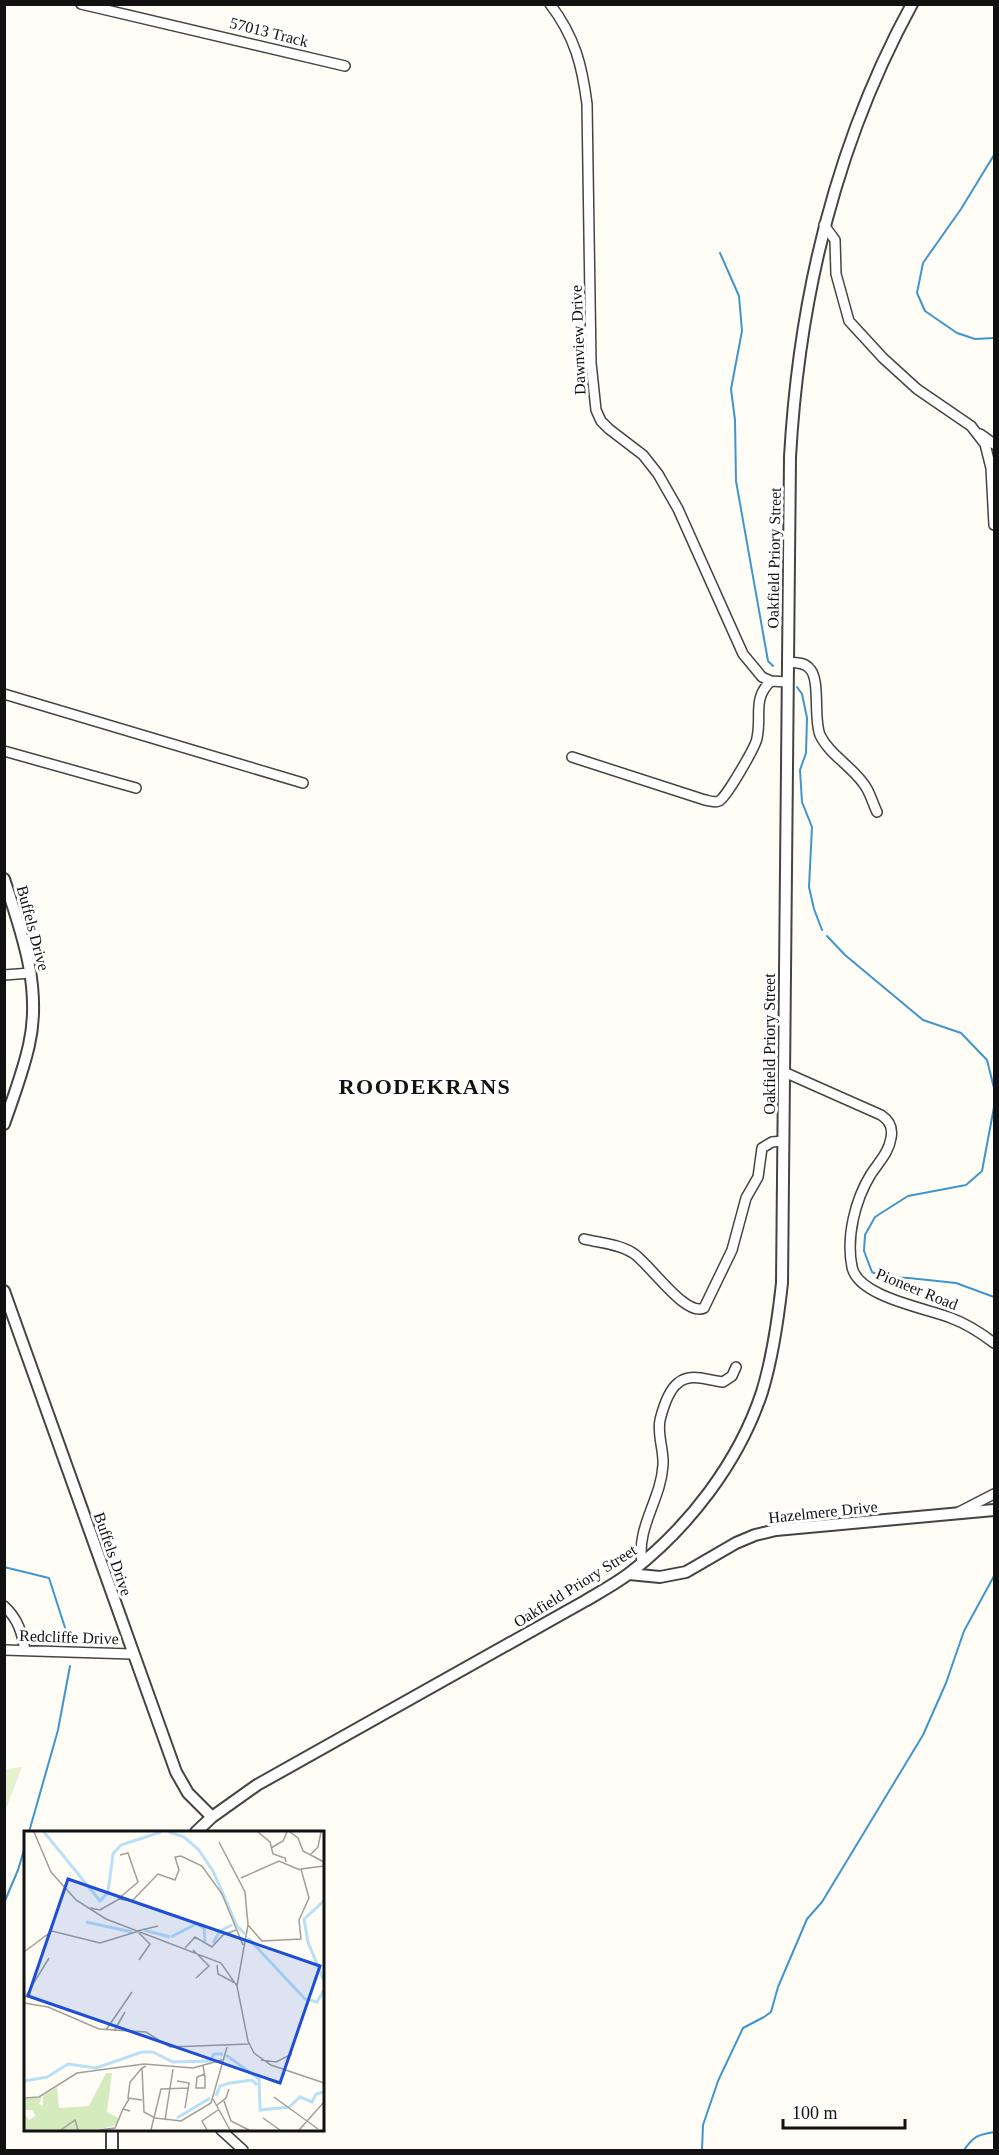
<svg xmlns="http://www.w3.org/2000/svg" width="999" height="2155" viewBox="0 0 999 2155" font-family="Georgia,serif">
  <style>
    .pitch { fill: #e6f2cf }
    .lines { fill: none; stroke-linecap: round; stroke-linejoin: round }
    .stream { stroke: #3f96cf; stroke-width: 2 }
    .minor-casing { stroke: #444; stroke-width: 12 }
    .tertiary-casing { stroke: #444; stroke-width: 14 }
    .minor { stroke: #fff; stroke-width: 9 }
    .tertiary { stroke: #fff; stroke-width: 10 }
    .labels { text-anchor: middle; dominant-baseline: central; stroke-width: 6; stroke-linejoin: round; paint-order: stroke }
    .street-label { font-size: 16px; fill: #111; stroke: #fff }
    .district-label { font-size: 22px; font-weight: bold; letter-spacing: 1.5px; fill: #111; stroke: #fff }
    .inset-river { fill: none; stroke: #b9e0f7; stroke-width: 3 }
    .inset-road { fill: none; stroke: #a09f9a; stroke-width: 1.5 }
    .view { fill: #1d4ed8; fill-opacity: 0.15; stroke: #1d4ed8; stroke-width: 3 }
    .inset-edge { fill: none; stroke: #111; stroke-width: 3 }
  </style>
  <rect width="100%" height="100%" fill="#fffdf5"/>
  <path class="pitch" d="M22,1767L6,1809L5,1813V1769Z"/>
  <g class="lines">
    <path class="stream" d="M994,155L961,209L923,263L917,293L925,311L957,333L975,339L994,338
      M720,253L739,296L742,331L731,389L735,420L736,481L768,661L773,666
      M797,687L802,694L807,718L806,753L800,770L802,802L812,827L809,887L814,909L822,930
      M827,936L845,955L923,1020L961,1033L987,1060L994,1088
      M994,1107L982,1171L966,1185L908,1196L875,1217L865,1235L864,1251L872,1272L883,1277L909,1278L956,1283L994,1297
      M4,1567L49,1578L69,1640
      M29,1832L58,1730L70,1666
      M4,1903L18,1870L26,1843
      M702,2150L703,2125L718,2081L743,2028L764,2017L771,2012L778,1987L807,1919L822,1902L923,1735L946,1683L964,1631L994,1576
      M964,2150C974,2136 977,2135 994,2132"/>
    <defs>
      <path id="minor" d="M81,4L345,66
        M550,4C575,37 582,65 587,104L591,363L596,410L601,421L609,429L643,455L658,474L678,509L743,654L762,677L771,681L787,682
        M824,225L835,240L836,274L849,321L883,358L917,389L971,426L985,444L991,468L994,525
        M980,434L994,444
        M788,662C795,663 804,662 809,668C821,678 813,718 820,735C829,754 851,766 863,783C870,791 872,802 877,812
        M4,694L303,783
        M4,751L136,788
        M572,757L705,800C710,801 715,803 719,801C726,798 756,746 757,738C762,715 752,699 771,681
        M4,975L31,973
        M784,1072L881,1115C890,1121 893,1128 891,1138C889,1152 879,1162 871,1174C855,1200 846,1237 852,1267C858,1297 926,1308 951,1318C967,1324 981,1333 994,1343
        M584,1239C600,1243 619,1244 633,1253C650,1264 685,1317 704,1308L732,1250L746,1198L758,1177L762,1148L772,1142L783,1141
        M959,1512L994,1494
        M642,1563C636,1527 661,1500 663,1465C664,1450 657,1435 660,1420C663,1408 669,1390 678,1383C691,1372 709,1381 723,1382L732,1376L736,1367
        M4,1606C18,1619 22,1632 25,1651
        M4,1650L132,1654
        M221,2130L243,2150"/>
      <path id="tertiary" d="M4,879C22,933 42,988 29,1045C23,1072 13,1098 4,1124
        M4,1291L176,1772L188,1793L212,1817
        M629,1574L660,1577L686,1572L736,1543L755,1535L776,1530L994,1510
        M196,1832L212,1817L257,1785L585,1601C600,1592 617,1583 631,1572C689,1527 739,1462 762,1392C773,1356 778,1320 782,1283L790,457C799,298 835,145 912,4
        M112,2150V2130"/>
    </defs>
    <use href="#minor" class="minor-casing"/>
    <use href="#tertiary" class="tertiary-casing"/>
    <use href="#minor" class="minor"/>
    <use href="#tertiary" class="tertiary"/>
  </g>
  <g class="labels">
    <g class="street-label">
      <text transform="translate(269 32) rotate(14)">57013 Track</text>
      <text transform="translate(578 340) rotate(-92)">Dawnview Drive</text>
      <text transform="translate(774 558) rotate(-89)">Oakfield Priory Street</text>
      <text transform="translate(33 928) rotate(75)">Buffels Drive</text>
      <text transform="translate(769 1044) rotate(-90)">Oakfield Priory Street</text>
      <text transform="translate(917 1289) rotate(22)">Pioneer Road</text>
      <text transform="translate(823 1512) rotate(-6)">Hazelmere Drive</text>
      <text transform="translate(113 1554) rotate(71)">Buffels Drive</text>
      <text transform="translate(575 1586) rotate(-32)">Oakfield Priory Street</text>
      <text transform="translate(69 1637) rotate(2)">Redcliffe Drive</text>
    </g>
    <g class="district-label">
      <text x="425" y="1086">ROODEKRANS</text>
    </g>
  </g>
  <g transform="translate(24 1831)">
    <rect width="300" height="300" fill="#fffdf5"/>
    <path d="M82,242H88L83,281L96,288L90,295L71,299H0V282L5,289L11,285L9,279H0V268L18,266L15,273L19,275V265L33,256L35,277L65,275Z" fill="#d5ebbd"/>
    <path class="inset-river" d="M20,1L76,70L84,61L89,23L97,14L137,1M145,1L160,6L174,18L189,40L213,95L221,103M300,70L280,88L284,111L300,150M62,91L108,101M120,99L146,106M147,106L172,93L180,97L181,111M224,107L281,168L293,171L300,159M189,112L196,100L208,94M202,224L235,248L236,279L265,276L276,266L288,271L292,263L300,261M0,250L23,246L44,233L72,237L118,221H129L149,231L186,230L190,223H199M192,265L196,255L206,252L228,249L233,254M153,287L186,267"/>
    <path class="inset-road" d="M10,1L27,41L52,69L82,88L197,132L213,155L224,210L230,222L247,234L300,252M234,1L246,11L249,23L261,27L262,31M266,1L274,7L279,20L300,31M195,11L221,61L224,94L213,155M247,17L259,10L263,1M286,24L294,16L297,1M217,47L255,30L276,39M94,68L114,51L104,22L96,24M66,77L76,79L95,68L108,70L134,43L151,49L155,39L151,26L157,25L178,35L198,63L219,114M224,94L238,110L277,108L275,89L285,67L277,38L300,35M113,100L134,95M115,102L126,113L115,129M161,117L171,106L188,116L199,104L212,99M169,119L185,135L172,147M0,121L28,100L76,112L115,100M193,134L194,143L213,153M0,168L25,127M0,172L24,176L75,198L122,201L146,216L225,213M82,199L108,161M90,200L101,181M237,229L252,231L268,223M122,235L118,237L120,281L131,287L157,290L187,272L203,216M179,235L181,246V257H172L173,246L181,243M153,250L165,252L161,277M250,266L294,298M0,267L15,266L53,242L120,233L169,237L198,229M105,268L99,278L106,280M189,268L206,299M118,269L104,267L106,251L118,237M200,270L207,290L225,299M193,274L202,267L205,258M239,287L256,299M141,289L149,238M37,299L51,289L54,299M75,299L91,297L99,278M127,299L137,258L164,257M183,299L178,290L194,279M275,299L300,271"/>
    <path class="view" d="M44,48L296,135L256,252L4,165Z"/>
    <rect width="300" height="300" class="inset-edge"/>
  </g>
  <rect width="999" height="2155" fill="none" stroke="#111111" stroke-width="12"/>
  <path d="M783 2119v9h122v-9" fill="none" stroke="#111111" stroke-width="3"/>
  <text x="792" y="2119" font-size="18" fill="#111111" stroke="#ffffff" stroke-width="4.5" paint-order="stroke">100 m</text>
</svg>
